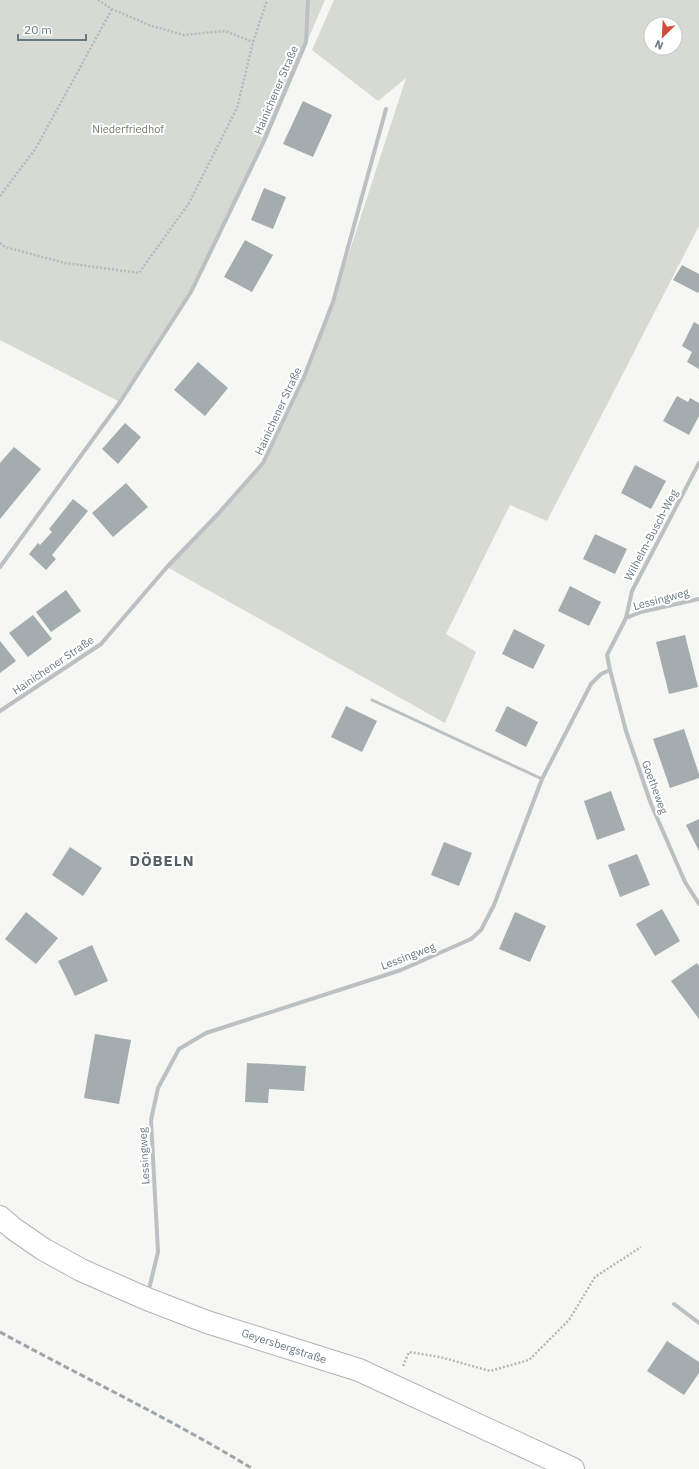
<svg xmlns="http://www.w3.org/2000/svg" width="699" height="1469" viewBox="0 0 699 1469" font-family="'IBM Plex Sans',sans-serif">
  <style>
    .green { fill: #d6dad3; fill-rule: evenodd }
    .building { fill: #a3acaf }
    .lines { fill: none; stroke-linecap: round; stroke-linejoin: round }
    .secondary-casing { stroke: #adb4b7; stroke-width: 24 }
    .path { stroke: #b5b9bb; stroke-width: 2.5; stroke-dasharray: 2 2; stroke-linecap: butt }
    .lane { stroke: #bbc0c2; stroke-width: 3 }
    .street { stroke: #bbc0c2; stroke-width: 4 }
    .secondary { stroke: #fff; stroke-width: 22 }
    .rail { stroke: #9da5a8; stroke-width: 3; stroke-dasharray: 6 3; stroke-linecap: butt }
    .labels { text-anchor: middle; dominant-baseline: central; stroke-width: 4; stroke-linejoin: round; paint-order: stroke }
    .street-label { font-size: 11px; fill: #687981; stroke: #fff }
    .park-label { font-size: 11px; fill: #6c7966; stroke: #fff }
    .district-label { font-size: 15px; font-weight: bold; letter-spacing: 1px; fill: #556167; stroke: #fff }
  </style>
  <rect width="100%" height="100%" fill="#f6f6f3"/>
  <path class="green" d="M0,0H325L264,141L191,292L120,402L0,340Z
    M334,0H699V226L547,521L510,505L446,634L476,652L445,723L167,567L263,463L304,377L333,302L406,78L378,101L312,50ZM651,24H675V48H651Z"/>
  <path class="building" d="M303,101L332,115L313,157L283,144Z
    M264,188L286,197L273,229L251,220Z
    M245,240L273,255L252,292L224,277Z
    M682,265L699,274V291L698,293L673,280Z
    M694,322L699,325V369L687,362L692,352L682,346Z
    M198,362L228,388L205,416L174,390Z
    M677,396L688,402L690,398L699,403V416L689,435L663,421Z
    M125,423L141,437L118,464L102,449Z
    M14,447L41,469L0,519V463Z
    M635,465L666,481L651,509L621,493Z
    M126,483L148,507L113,537L92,513Z
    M73,499L88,511L52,555L56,559L46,570L29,554L38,543L40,545L52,532L49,529Z
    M595,534L627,549L615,574L583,559Z
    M570,586L601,602L589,626L558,611Z
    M66,590L81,611L51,632L36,612Z
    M33,615L52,639L28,657L9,633Z
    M514,629L545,645L533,669L502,654Z
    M685,635L698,687L669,694L656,642Z
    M0,641L16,661L0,673Z
    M346,706L377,721L362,752L331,737Z
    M507,706L538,722L526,747L495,731Z
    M684,729L699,774V778L670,788L653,739Z
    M611,791L625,830L597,840L584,801Z
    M699,819V851L686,825Z
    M444,842L472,853L459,886L431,875Z
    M70,847L102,868L83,896L52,875Z
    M637,854L650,885L620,897L608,865Z
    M662,909L680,941L655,956L636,924Z
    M26,912L58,938L36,964L5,939Z
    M515,912L546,926L530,962L499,949Z
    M92,945L108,981L75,996L58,961Z
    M697,963L699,966V1019L671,981Z
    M95,1034L131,1040L119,1104L84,1098Z
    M247,1063L306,1066L304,1091L269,1089L268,1103L245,1102Z
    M667,1341L699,1362V1373L684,1395L647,1371Z"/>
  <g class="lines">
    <defs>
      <path id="secondary" d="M0,1217L14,1229L43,1249L81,1270L147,1299L207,1322L359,1370L573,1469"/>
    </defs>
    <use href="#secondary" class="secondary-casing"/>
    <path class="path" d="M98,0L112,9L149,25L184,35L225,31L253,42
      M0,196L36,148L112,9
      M0,243L5,247L65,263L139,273L189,203L237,108L253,42L267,0
      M403,1366L409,1352L440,1357L490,1371L529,1360L569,1320L595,1277L641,1247"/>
    <path class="lane" d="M372,700L542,779"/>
    <path class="street" d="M0,567L120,402L191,292L264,141L306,42L308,0
      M626,618L632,591L699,463
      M610,670L626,731L651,804L685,882L699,904
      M0,711L101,644L167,567L218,514L263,463L304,377L333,302L386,109
      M148,1293L158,1252L151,1120L158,1088L179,1049L206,1033L401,970L471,939L481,930L494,905L542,779L591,684L601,674L610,670L607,655L626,618L641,612L699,599
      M674,1304L699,1323"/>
    <use href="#secondary" class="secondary"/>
    <path class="rail" d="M0,1332C84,1378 171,1419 253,1469"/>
  </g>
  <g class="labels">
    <g class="street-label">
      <text transform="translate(276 90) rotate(-67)">Hainichener Straße</text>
      <text transform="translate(278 411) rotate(-65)">Hainichener Straße</text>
      <text transform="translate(651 535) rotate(-62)">Wilhelm-Busch-Weg</text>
      <text transform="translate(661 599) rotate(-15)">Lessingweg</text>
      <text transform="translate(53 665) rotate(-34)">Hainichener Straße</text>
      <text transform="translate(655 787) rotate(70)">Goetheweg</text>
      <text transform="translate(408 956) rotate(-21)">Lessingweg</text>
      <text transform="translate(144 1156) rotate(-93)">Lessingweg</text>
      <text transform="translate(284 1346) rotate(18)">Geyersbergstraße</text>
    </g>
    <g class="park-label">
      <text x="128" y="129">Niederfriedhof</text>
    </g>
    <g class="district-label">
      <text x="162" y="860">DÖBELN</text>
    </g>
  </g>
  <g transform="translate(663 36) rotate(204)"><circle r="19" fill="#ffffff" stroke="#c3c9cd"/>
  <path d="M0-3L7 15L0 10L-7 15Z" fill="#d04b39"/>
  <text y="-6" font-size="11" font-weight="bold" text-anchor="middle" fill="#687981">N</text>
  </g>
  <path d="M18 34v6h68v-6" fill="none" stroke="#687981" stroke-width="2"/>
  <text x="24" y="34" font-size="12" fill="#687981" stroke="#ffffff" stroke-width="3" paint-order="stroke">20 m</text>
</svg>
